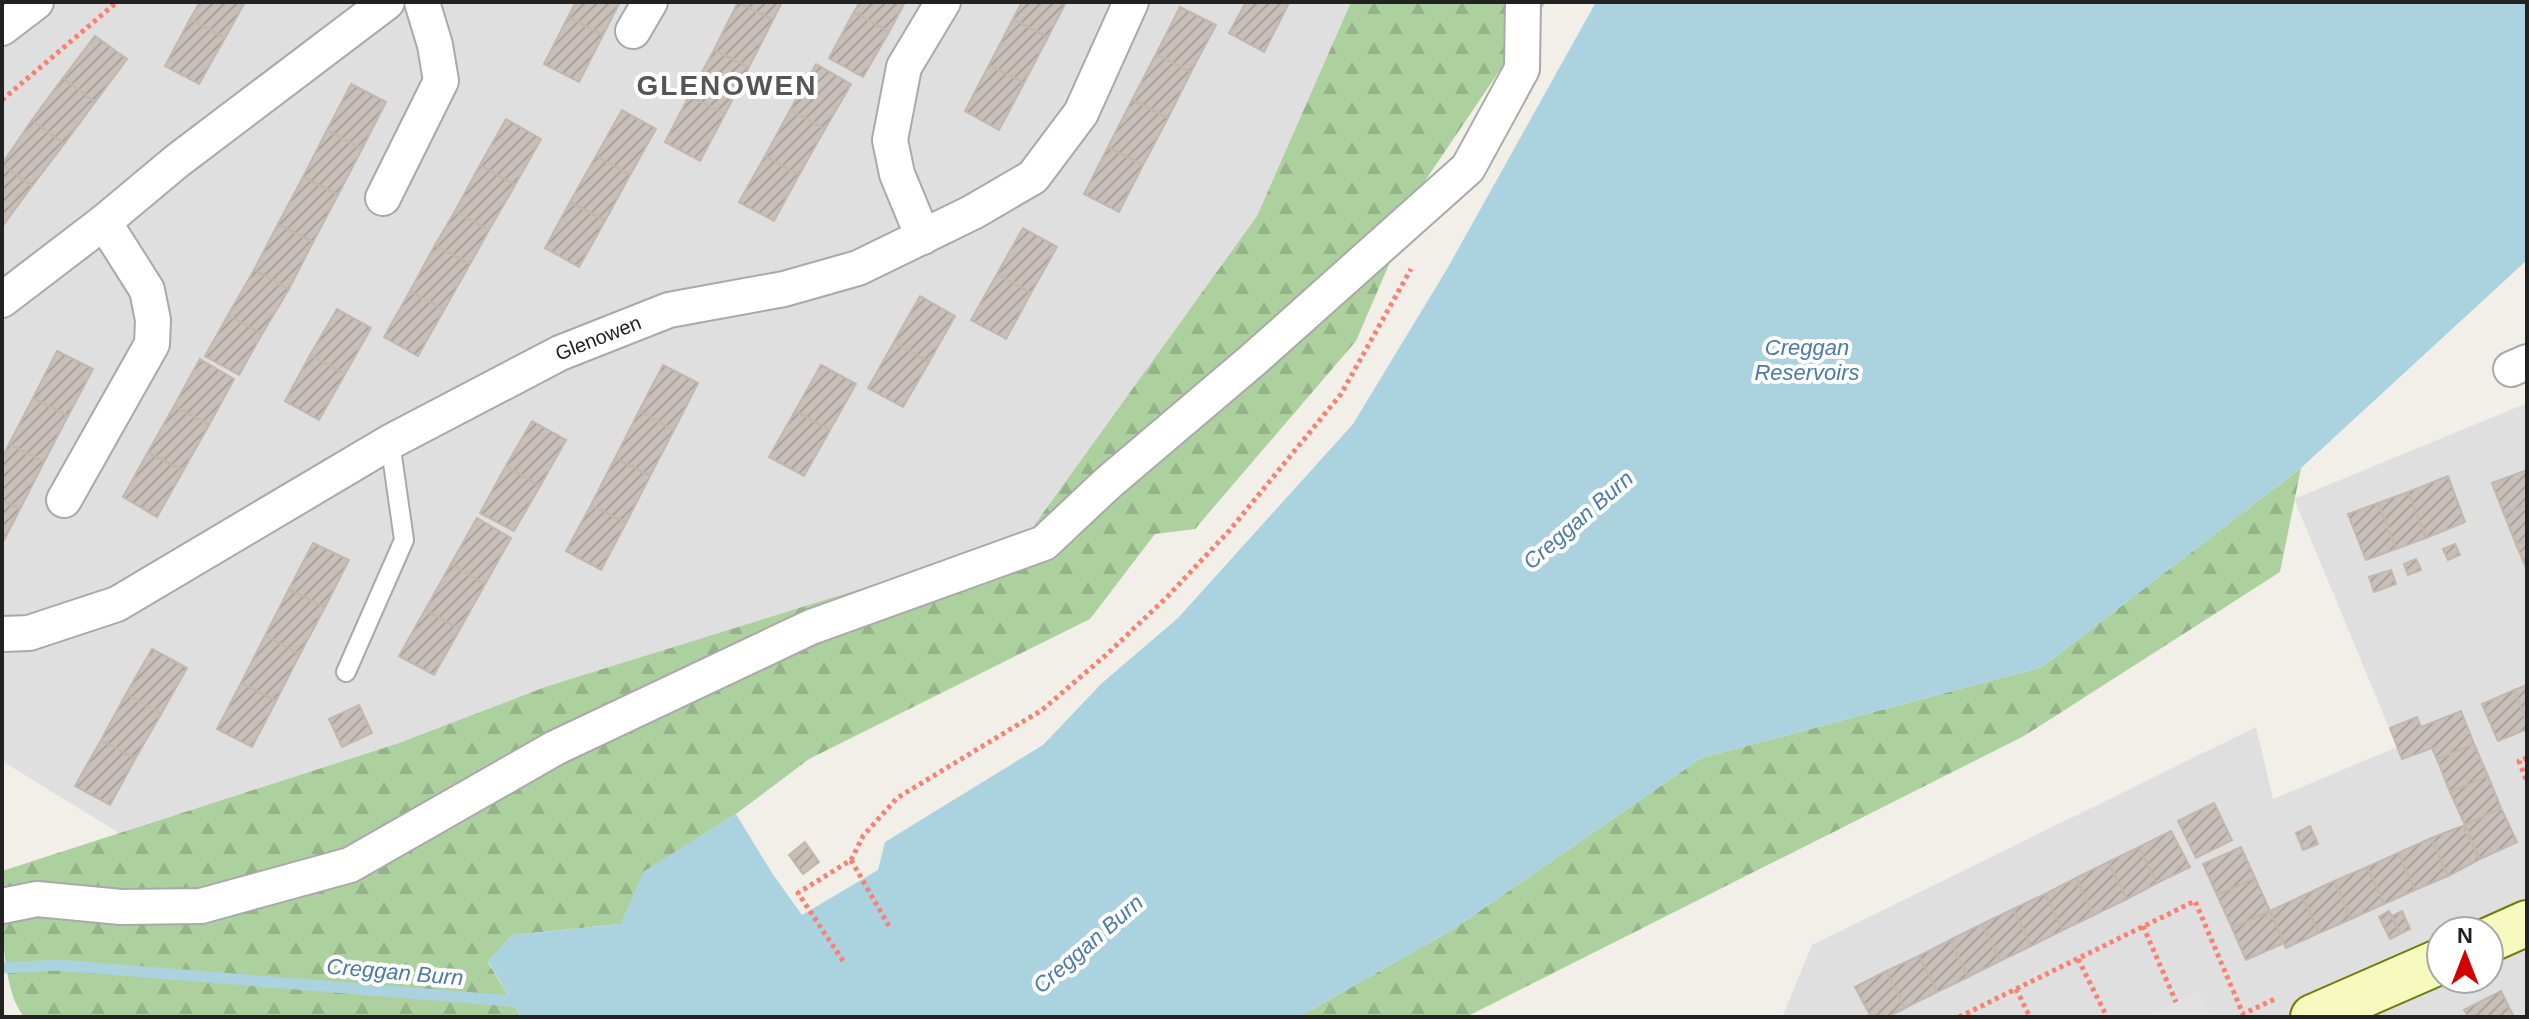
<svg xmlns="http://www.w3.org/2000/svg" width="2529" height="1019" viewBox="0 0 2529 1019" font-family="Helvetica,sans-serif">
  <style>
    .residential { fill: #e0dfdf; fill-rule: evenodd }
    .forest { fill: url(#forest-firs) }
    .parking { fill: #e2e2e2 }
    .water { fill: #aad3df }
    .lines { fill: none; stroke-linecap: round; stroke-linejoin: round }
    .stream { stroke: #aad3df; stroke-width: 11 }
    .building { fill: url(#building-hatch); stroke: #c4b6ab; stroke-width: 2 }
    .lane-casing { stroke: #a9a9a9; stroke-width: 22 }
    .street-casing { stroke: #a9a9a9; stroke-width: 38 }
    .secondary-casing { stroke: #707d05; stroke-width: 48 }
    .path { stroke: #fa8072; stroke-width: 5; stroke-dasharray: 4 4; stroke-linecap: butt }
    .lane { stroke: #fff; stroke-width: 18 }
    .street { stroke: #fff; stroke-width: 34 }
    .secondary { stroke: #f7fabf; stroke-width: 44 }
    .labels { text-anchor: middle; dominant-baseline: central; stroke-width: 8; stroke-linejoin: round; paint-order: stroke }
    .street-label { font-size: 20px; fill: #222; stroke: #fff }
    .water-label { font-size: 22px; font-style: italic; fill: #4a7aab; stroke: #fff }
    .district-label { font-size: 28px; font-weight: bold; letter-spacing: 2px; fill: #555; stroke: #fff }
  </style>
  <defs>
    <pattern id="forest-firs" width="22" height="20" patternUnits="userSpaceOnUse" patternTransform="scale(2)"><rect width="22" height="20" fill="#add19e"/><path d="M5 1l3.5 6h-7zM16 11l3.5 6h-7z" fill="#95b388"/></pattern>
    <pattern id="building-hatch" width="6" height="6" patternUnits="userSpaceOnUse" patternTransform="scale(2)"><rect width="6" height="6" fill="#c7bfb8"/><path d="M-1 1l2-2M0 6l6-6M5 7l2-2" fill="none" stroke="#aba49e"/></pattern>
  </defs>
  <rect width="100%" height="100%" fill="#f2efe9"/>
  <path class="residential" d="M58,2H1351L1257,216L1025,538L788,614L548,686L399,743L119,833L2,761V44Z
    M2527,403V1017H1782L1812,945L2256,727L2273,799L2397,747L2294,499ZM2441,931H2489V979H2441Z"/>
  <path class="forest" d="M1351,2H1546L1425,181L1356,341L1195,529L1155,534L1090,619L809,759L736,814L644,872L621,924L512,935L488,962L521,1017H24C0,987 2,913 2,871L399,743L548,686L1025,538L1257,216Z
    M2301,468L2280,572L2024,736L1466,1017H1299L1455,928L1701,758L2042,667Z"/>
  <path class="parking" d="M2199,991L2211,1017H2147L2176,1002Z"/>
  <path class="water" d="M1596,2H2527V260L2301,468L2042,667L1701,758L1455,928L1299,1017H521L488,961L512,935L621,924L643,872L736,814L772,873L802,915L878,870L885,842L1043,745L1102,683L1178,618L1353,424L1447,269Z"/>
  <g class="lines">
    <path class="stream" d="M2,968L57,965L524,1002"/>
  </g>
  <path class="building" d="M200,2H245L225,38L190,19Z
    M576,2H620L603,35L568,17Z
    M738,2H782L773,20Z
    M738,2L773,20L749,67L714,50Z
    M860,2H905L889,32L854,12Z
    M1022,2H1066L1048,37L1013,19Z
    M1246,2H1283L1288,5L1264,52L1229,33Z
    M1180,7L1216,25L1191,72L1156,54Z
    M854,12L889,32L863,77L829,58Z
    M568,17L603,35L579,82L544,64Z
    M190,19L225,38L199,84L165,66Z
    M1013,19L1048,37L1024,83L989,65Z
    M95,36L127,59L95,102L63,78Z
    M714,50L749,67L725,114L689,96Z
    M1156,54L1191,72L1168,118L1132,100Z
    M816,64L851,84L825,129L790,110Z
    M989,65L1024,83L999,130L965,111Z
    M63,78L95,102L64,144L32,120Z
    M351,84L386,102L362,149L327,130Z
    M689,96L725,114L700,161L665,142Z
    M1132,100L1168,118L1143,165L1108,147Z
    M622,110L656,129L630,175L596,156Z
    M790,110L825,129L799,175L765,156Z
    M506,119L541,139L515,185L480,165Z
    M32,120L64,144L32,186L2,164Z
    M327,130L362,149L338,195L303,177Z
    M1108,147L1143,165L1119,212L1084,194Z
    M596,156L630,175L605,221L570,202Z
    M765,156L799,175L774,221L739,202Z
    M2,164L32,186L2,227Z
    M480,165L515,185L489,230L455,211Z
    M303,177L338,195L313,242L278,224Z
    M570,202L605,221L579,267L545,248Z
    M455,211L489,230L470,264L435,245Z
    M278,224L313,242L289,289L254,270Z
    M1023,228L1057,247L1031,293L997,274Z
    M435,245L470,264L444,310L410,291Z
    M254,270L289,289L262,334L228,315Z
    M997,274L1031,293L1006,339L971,320Z
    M410,291L444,310L418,356L384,337Z
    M920,296L955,316L929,362L894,342Z
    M337,309L371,328L345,374L310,355Z
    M228,315L262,334L239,375L205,356Z
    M894,342L929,362L903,407L868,388Z
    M57,351L93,369L68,416L33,398Z
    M310,355L345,374L319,420L285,401Z
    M200,359L234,379L209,425L174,406Z
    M663,365L698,383L674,430L639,411Z
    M821,365L856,384L830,430L795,411Z
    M33,398L68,416L44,462L9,444Z
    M174,406L209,425L183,471L148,452Z
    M639,411L674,430L650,476L615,458Z
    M795,411L830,430L804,476L769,457Z
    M532,421L566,440L540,486L506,466Z
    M9,444L44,462L20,509L2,500V458Z
    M148,452L183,471L157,517L123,497Z
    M615,458L650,476L626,523L591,505Z
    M506,466L540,486L514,531L480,513Z
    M2527,470V505L2504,514L2492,483Z
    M2448,476L2465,522L2426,538L2408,492Z
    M2408,492L2426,538L2396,549L2378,503Z
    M2,500L20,509L2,544Z
    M2378,503L2396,549L2366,560L2348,514Z
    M591,505L626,523L601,570L566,551Z
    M2527,505V540L2516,544L2504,514Z
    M477,518L511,538L485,584L451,564Z
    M2527,540V570L2516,544Z
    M313,543L349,560L325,607L289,589Z
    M2455,544L2460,555L2448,560L2443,549Z
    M2416,559L2421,570L2408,575L2404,564Z
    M451,564L485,584L460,629L425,610Z
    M2391,570L2396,584L2374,592L2369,577Z
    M289,589L325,607L300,654L265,636Z
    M425,610L460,629L434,675L399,656Z
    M265,636L300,654L276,701L241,683Z
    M152,649L187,668L161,714L126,694Z
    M241,683L276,701L252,747L217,729Z
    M2527,685V722L2514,690Z
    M2514,690L2527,722V729L2498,741L2482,704Z
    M126,694L161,714L135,759L101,740Z
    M359,705L372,733L342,747L329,719Z
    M2461,711L2474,744L2437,759L2432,748L2402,759L2390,728L2417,717L2421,727Z
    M101,740L135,759L110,805L75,786Z
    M2474,744L2488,776L2450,792L2437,759Z
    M2488,776L2501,808L2465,825L2450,792Z
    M2214,803L2232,840L2196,858L2178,821Z
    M2501,808L2517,842L2480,859L2465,825Z
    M2465,825V831L2480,859L2448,876L2431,838Z
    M2310,826L2318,844L2303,850L2296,833Z
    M2171,831L2190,867L2157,883L2139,847Z
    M2431,838L2448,876L2415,890L2398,853Z
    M805,842L819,862L803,874L789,855Z
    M2139,847L2157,883L2127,899L2108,862Z
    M2241,847L2255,878L2217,895L2203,864Z
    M2398,853L2415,890L2384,904L2367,867Z
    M2108,862L2127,899L2094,915L2076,878Z
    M2367,867L2384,904L2351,919L2334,881Z
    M2076,878L2094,915L2063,930L2045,894Z
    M2255,878L2270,911L2232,928L2217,895Z
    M2334,881L2351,919L2319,933L2302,896Z
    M2045,894L2063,930L2031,946L2013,909Z
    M2302,896L2319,933L2286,948L2270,911Z
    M2013,909L2031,946L2000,961L1982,924Z
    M2270,911L2284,943L2246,960L2232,928Z
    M2389,911L2400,934L2390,939L2379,917Z
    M2402,911L2410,929L2400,934L2392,916Z
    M1982,924L2000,961L1968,977L1950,940Z
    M1950,940L1968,977L1937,992L1919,956Z
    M1919,956L1937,992L1905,1008L1886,971Z
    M1886,971L1905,1008L1887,1017H1871L1855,987Z
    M2501,991L2514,1017H2468L2464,1010Z"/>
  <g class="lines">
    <defs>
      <path id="lane" d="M346,672L404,540L390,442"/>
      <g id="street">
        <path d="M2,28L36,2"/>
        <path d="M633,31L650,2"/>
        <path d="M383,198L441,81L435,45L422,2"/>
        <path d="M923,237L897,174L890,140L904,67L943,2"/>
        <path d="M2,300L104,222L177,161L387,2"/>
        <path d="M2511,369L2527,362"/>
        <path d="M64,500L152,344L153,320L147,290L104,222"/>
        <path id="s1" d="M2,634L29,633L117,604L390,442L560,353L669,310L784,289L858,268L973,212L1033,177L1081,113L1131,2"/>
        <path d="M2,906L37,899L121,907L201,906L350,865L555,748L811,627L1044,543L1109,482L1254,359L1468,168L1522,69L1523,2"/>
      </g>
      <path id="secondary" d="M2489,940L2527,923
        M2313,1017L2441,961"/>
    </defs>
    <use href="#lane" class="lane-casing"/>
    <use href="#street" class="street-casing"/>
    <use href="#secondary" class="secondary-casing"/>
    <path class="path" d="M2,100L117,2
      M2527,758L2519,761L2527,782
      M851,860L889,926
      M2143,926L2176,1002
      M2078,959L2107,1017
      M843,961L798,893L851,860L863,836L897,798L1042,710L1106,655L1167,597L1229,531L1341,394L1411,269
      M2016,989L2030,1017
      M1959,1017L2195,901L2243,1014L2277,998"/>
    <use href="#lane" class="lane"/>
    <use href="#street" class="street"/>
    <use href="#secondary" class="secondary"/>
  </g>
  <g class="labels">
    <g class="street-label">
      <text stroke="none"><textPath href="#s1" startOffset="670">Glenowen</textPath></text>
    </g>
    <g class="water-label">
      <text x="1807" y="347">Creggan<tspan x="1807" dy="25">Reservoirs</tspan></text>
      <text transform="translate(1578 520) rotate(-41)">Creggan Burn</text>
      <text transform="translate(1088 944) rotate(-41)">Creggan Burn</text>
      <text transform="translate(395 972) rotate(5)">Creggan Burn</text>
    </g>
    <g class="district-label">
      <text x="727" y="85">GLENOWEN</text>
    </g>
  </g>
  <rect width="2529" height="1019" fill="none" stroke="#222222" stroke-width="8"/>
  <g transform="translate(2465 955)"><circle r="38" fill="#ffffff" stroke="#a7a7a7" stroke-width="2"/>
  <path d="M0-6L14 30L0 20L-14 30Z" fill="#d40000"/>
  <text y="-12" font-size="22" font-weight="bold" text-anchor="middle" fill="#222222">N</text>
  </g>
</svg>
